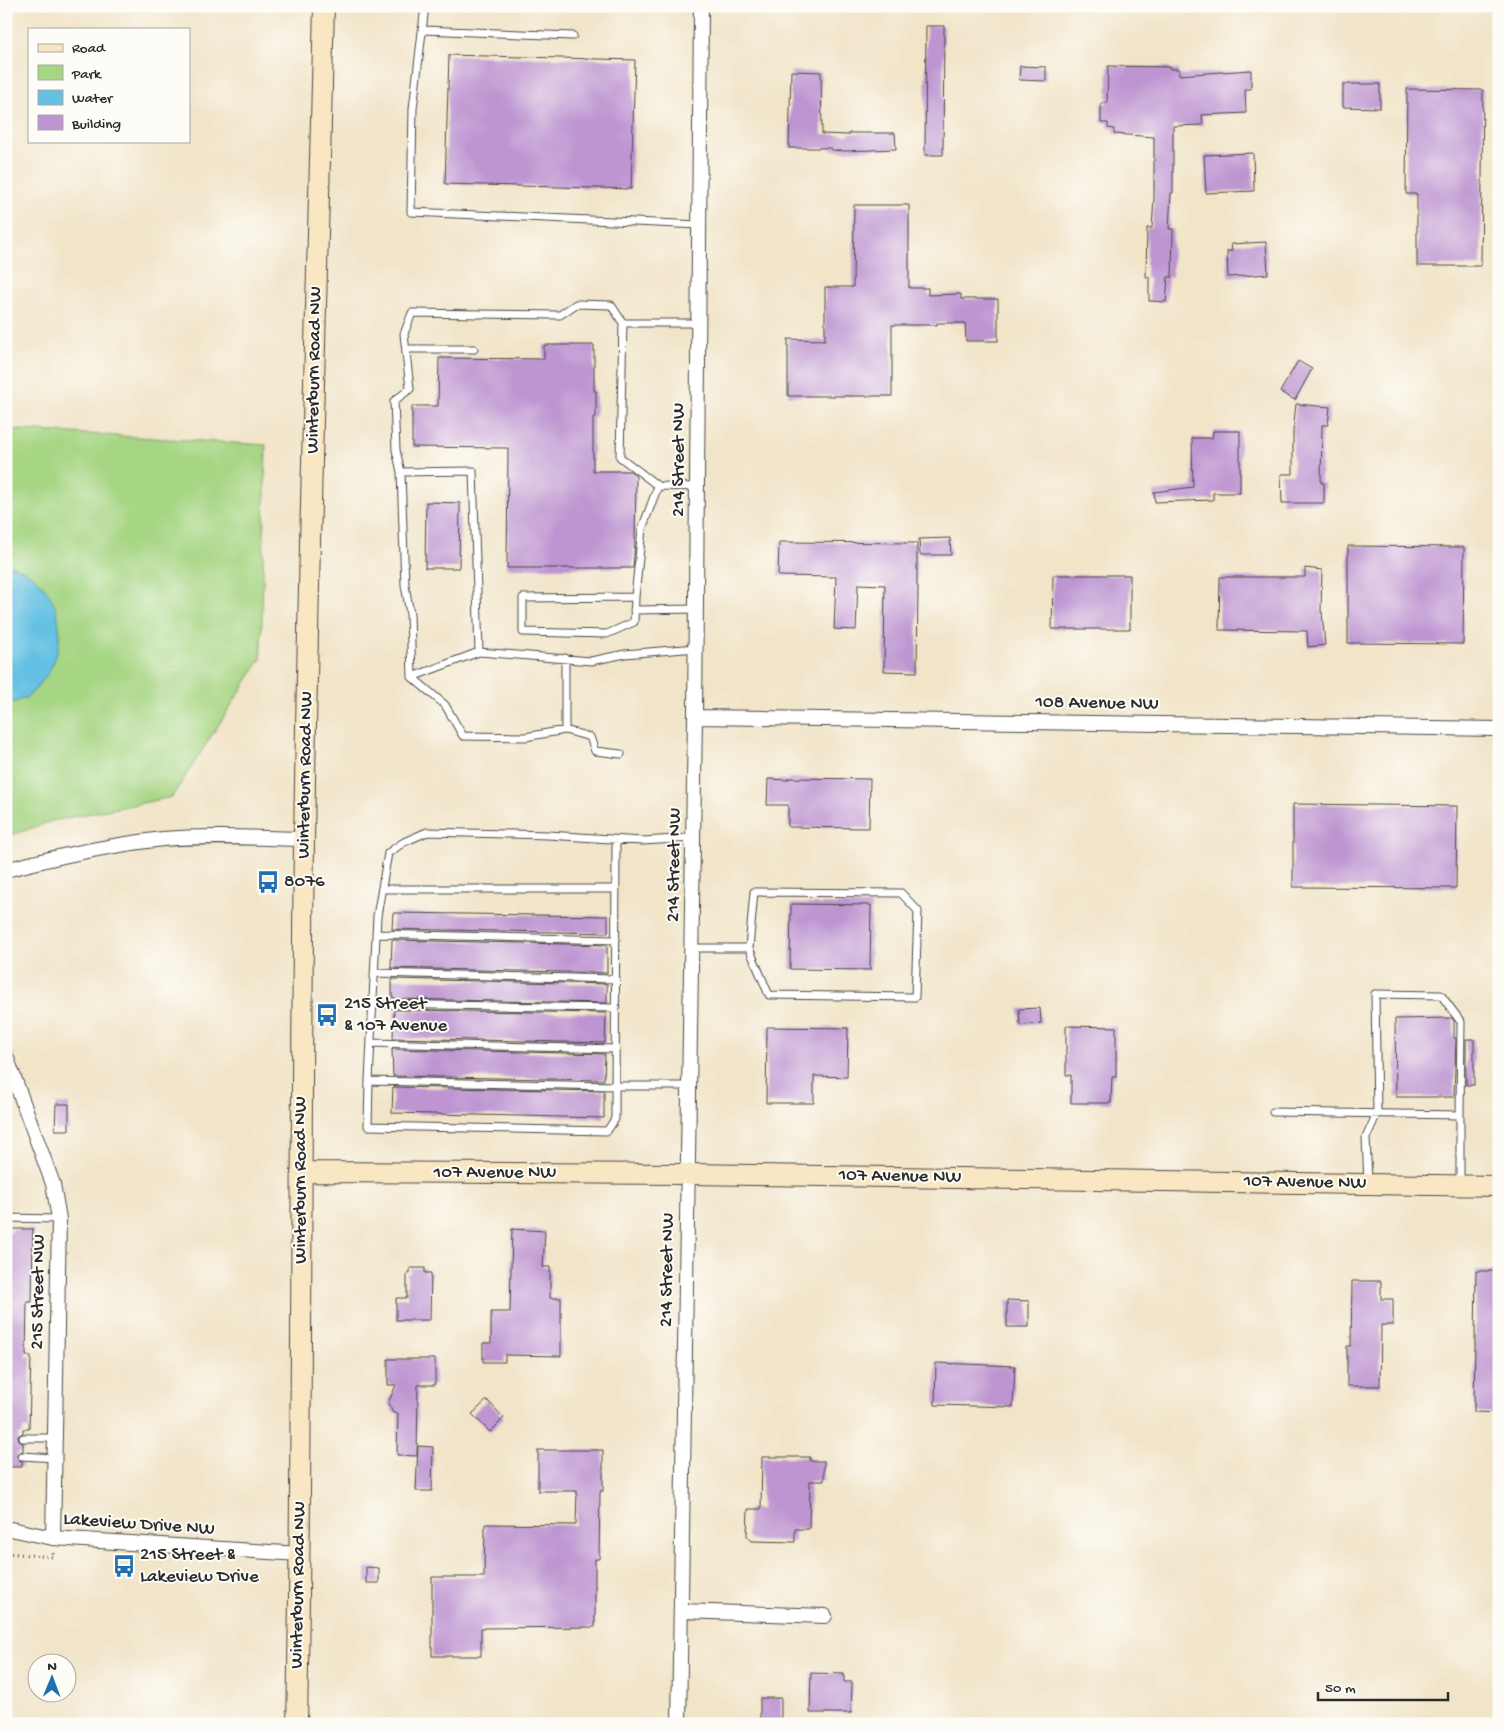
<svg xmlns="http://www.w3.org/2000/svg" width="1505" height="1730" viewBox="0 0 1505 1730" font-family="'Gochi Hand',sans-serif">
  <style>
    .green { fill: #a6d583; stroke: #688057 }
    .water { fill: #65c1e3; stroke: #487687 }
    .building { fill: #be95d1 }
    .lines { fill: none; stroke-linecap: round; stroke-linejoin: round }
    .lane-casing { stroke: #494743; stroke-width: 9 }
    .street-casing { stroke: #494743; stroke-width: 16 }
    .secondary-casing { stroke: #494743; stroke-width: 22 }
    .path { stroke: #494743; stroke-width: 3; stroke-dasharray: 1 4; stroke-linecap: butt }
    .lane { stroke: #fff; stroke-width: 7 }
    .street { stroke: #fff; stroke-width: 14 }
    .secondary { stroke: #f9e7c3; stroke-width: 20 }
    .labels { text-anchor: middle; dominant-baseline: central; stroke-width: 4; stroke-linejoin: round; paint-order: stroke }
    .street-label { font-size: 19px; fill: #2b2b2b; stroke: #fdfcf7 }
    .poi-label { font-size: 19px; fill: #2b2b2b; stroke: #fdfcf7; text-anchor: start }
  </style>
  <rect width="100%" height="100%" fill="#fdfcf7"/>
  <filter id="ink" filterUnits="userSpaceOnUse"><feTurbulence type="fractalNoise" baseFrequency=".02" numOctaves="2"/><feDisplacementMap in="SourceGraphic" scale="10" xChannelSelector="R" yChannelSelector="G"/><feConvolveMatrix kernelMatrix="1 2 1 2 8 2 1 2 1" color-interpolation-filters="sRGB"/></filter>
  <filter id="wash" filterUnits="userSpaceOnUse"><feTurbulence type="fractalNoise" baseFrequency=".0096" numOctaves="4" result="noise"/><feDisplacementMap in="SourceGraphic" scale="20" xChannelSelector="R" yChannelSelector="G"/><feGaussianBlur stdDeviation="1.12" result="paint"/><feColorMatrix in="noise" values="0 0 0 0 0 0 0 0 0 0 0 0 0 0 0 0 0 1.4 0 .05"/><feComposite in="paint" operator="in"/></filter>
  <g filter="url(#wash)">
    <rect width="100%" height="100%" fill="#f1e4c8"/>
    <path class="green" d="M6,429L266,445L261,659L172,797L52,821L6,837Z"/>
    <path class="water" d="M6,564C17,567 29,572 37,580C64,603 66,648 46,676C40,683 33,694 25,698C19,701 12,703 6,705Z"/>
    <g id="blocks">
      <path class="building" d="M926,26H944L943,155H925Z
        M449,55L635,60L631,189L445,184Z
        M1020,66L1046,67V81L1019,80Z
        M1108,66L1170,67V69H1179V75L1251,70V89H1245L1246,113L1202,115L1203,125L1173,126V193H1171L1169,229H1173L1172,277H1168L1166,302L1149,301V277H1146L1147,228H1152L1154,198V137L1114,134V129L1108,128V123H1101V103H1107Z
        M791,71L821,72L822,134L849,135V133H895L896,149L845,151L831,150V148H789Z
        M1343,84H1380V108L1343,107Z
        M1407,89L1483,90L1481,266H1417V194H1406Z
        M1253,153L1254,191L1206,193L1204,155Z
        M854,205H909V288H928V295L961,294V299H998V341H966L965,323H937V325H892V396H788V339L825,340V287H853Z
        M1266,242L1268,274L1228,277L1227,251H1232L1231,244Z
        M544,345H594V391H596V417H593V471H630L636,476L635,541L633,568H507L508,448L412,447V406H438L439,358L544,359Z
        M1298,361L1312,369L1295,400L1280,392Z
        M1296,404L1330,407L1328,425H1322L1321,483H1324V503H1282L1281,474H1293V431Z
        M1213,431H1240V493H1213V500L1155,502L1154,492L1193,487L1192,438H1212Z
        M426,502L460,503L459,568H425Z
        M950,538L951,555H920L919,539Z
        M779,542L917,543V586H918L917,672L884,671L885,585L858,584L856,630L834,629L836,577L778,576Z
        M1348,546L1464,547L1463,644L1348,643Z
        M1305,568L1322,570L1321,612H1322L1325,645L1308,647L1307,631L1219,630L1220,577H1305Z
        M1053,575H1130V629H1052Z
        M788,778L870,779L869,828L788,827V805H767L768,779L788,780Z
        M1293,804L1457,806L1456,888L1293,887Z
        M791,904L871,905L870,970L790,969Z
        M393,913L608,916V933L392,929Z
        M392,940L607,945V973L391,968Z
        M392,979L607,984V1003L394,999V997H392Z
        M1040,1008L1041,1023L1020,1025L1019,1009Z
        M394,1010L606,1013L605,1043L393,1038Z
        M1452,1018L1454,1021V1038H1456L1454,1097H1396L1395,1019Z
        M1066,1026L1116,1027V1077H1112L1111,1103H1071V1075H1066Z
        M767,1027L848,1028L847,1077L814,1076V1103H766Z
        M1466,1039H1474V1085H1466Z
        M392,1049L605,1054L604,1080L393,1076Z
        M393,1087L604,1091V1118L392,1113Z
        M56,1104H69V1130H55Z
        M12,1229H33L32,1302H27L26,1356H31L29,1429H23V1433L18,1436L19,1441L23,1443V1451L18,1453L17,1456L19,1460L22,1461V1467H6V1232H12Z
        M512,1229L545,1231L543,1267H550V1298H561V1356L505,1355V1362H483V1343H491V1312H510Z
        M410,1268H425V1273H431L430,1320H396V1298H407V1273H410Z
        M1476,1271H1499V1413L1474,1412Z
        M1352,1281H1381V1299H1393V1325H1381L1380,1386H1347V1346H1351Z
        M1007,1300L1029,1301V1327H1007Z
        M388,1359H435V1385H418L417,1456L397,1455L398,1413H393L388,1403L396,1385H388Z
        M936,1363L1015,1366L1013,1407L935,1405Z
        M487,1400L504,1418L490,1432L472,1414Z
        M418,1446L433,1447L432,1491H416Z
        M538,1450H603V1491H600L599,1559H595V1627L481,1628V1656H432V1577H484L485,1524L576,1525L577,1491H538Z
        M762,1457H810V1461H824V1481H810L809,1529H795V1542L752,1541L747,1536L748,1509H761Z
        M366,1567L379,1568V1583H366Z
        M811,1673L844,1674V1682H852L851,1713H810Z
        M760,1698H781V1723H760Z"/>
    </g>
  </g>
  <g filter="url(#ink)">
    <use href="#blocks" fill-opacity="0" stroke="#494743" stroke-width="1"/>
    <g class="lines">
      <defs>
        <path id="lane" d="M425,6L413,109L411,212L700,225
          M423,30L573,36
          M406,349H474
          M401,472L473,471L479,652L412,677
          M658,486L697,487
          M635,597L634,622L607,634L523,632V598L635,597L642,529L658,486L620,457L623,323H699
          M634,610L696,609
          M479,652L591,661L625,654L696,648
          M565,730V658
          M621,754L595,751L590,737L565,730L525,737L463,736L445,705L412,677L410,614L405,585L401,472L396,450L394,401L410,389L404,334L412,313L560,315L576,304L611,305L623,323
          M616,840L615,1119L607,1131L368,1126L369,1081L377,916L388,853L404,842L427,832L548,835L642,841L694,838
          M382,889H616
          M376,934L616,940
          M692,948H749L754,892L901,893L918,911L915,997L769,995L749,948
          M374,973L616,979
          M372,1004L616,1008
          M371,1043L616,1049
          M369,1081L616,1086H690
          M1273,1112L1460,1115V1183
          M1368,1182L1366,1138L1377,1113L1375,994L1441,995L1461,1022L1460,1115
          M6,1218L59,1219
          M23,1438H55
          M22,1456L55,1458"/>
        <path id="street" d="M695,717L1499,729
          M6,870C58,856 110,845 163,839C210,835 258,838 304,839
          M6,1056L53,1184L59,1219L53,1538
          M6,1528L53,1538L300,1554
          M681,1611L825,1616
          M679,1724L695,717L701,6"/>
        <path id="secondary" d="M301,1172L689,1174L1499,1186
          M297,1724C303,1430 300,1137 304,843C308,564 317,285 324,6"/>
      </defs>
      <use href="#lane" class="lane-casing"/>
      <use href="#street" class="street-casing"/>
      <use href="#secondary" class="secondary-casing"/>
      <path class="path" d="M6,1553L53,1557V1551"/>
      <use href="#lane" class="lane"/>
      <use href="#street" class="street"/>
      <use href="#secondary" class="secondary"/>
    </g>
  </g>
  <defs>
    <symbol id="bus-bare" viewBox="-9 -9 18 18"><path d="M-5-6H5V4H4V6H2V4H-2V6H-4V4H-5ZM-3.5-4V0h7V-4ZM-3.5 1.2v1.5H-2V1.2ZM2 1.2v1.5H3.5V1.2Z" fill="#1f6fb2" stroke="#fdfcf7" stroke-width="2.5" paint-order="stroke"/></symbol>
  </defs>
  <g fill-rule="evenodd">
    <use href="#bus-bare" x="252" y="866" width="32" height="32"/>
    <use href="#bus-bare" x="311" y="999" width="32" height="32"/>
    <use href="#bus-bare" x="108" y="1550" width="32" height="32"/>
  </g>
  <g class="labels">
    <g class="street-label">
      <text transform="translate(315 370) rotate(-89)">Winterburn Road NW</text>
      <text transform="translate(679 460) rotate(-90)">214 Street NW</text>
      <text transform="translate(1097 704) rotate(1)">108 Avenue NW</text>
      <text transform="translate(306 775) rotate(-89)">Winterburn Road NW</text>
      <text transform="translate(675 865) rotate(-89)">214 Street NW</text>
      <text x="495" y="1173">107 Avenue NW</text>
      <text transform="translate(900 1177) rotate(1)">107 Avenue NW</text>
      <text transform="translate(301 1180) rotate(-90)">Winterburn Road NW</text>
      <text transform="translate(1305 1183) rotate(1)">107 Avenue NW</text>
      <text transform="translate(668 1270) rotate(-89)">214 Street NW</text>
      <text transform="translate(39 1292) rotate(-89)">215 Street NW</text>
      <text transform="translate(139 1525) rotate(4)">Lakeview Drive NW</text>
      <text transform="translate(299 1585) rotate(-89)">Winterburn Road NW</text>
    </g>
    <g class="poi-label">
      <text x="284" y="882">8076</text>
      <text x="344" y="1004">215 Street<tspan x="344" dy="22">&amp; 107 Avenue</tspan></text>
      <text x="140" y="1555">215 Street &amp;<tspan x="140" dy="22">Lakeview Drive</tspan></text>
    </g>
  </g>
  <rect width="1505" height="1730" fill="none" stroke="#fdfcf7" stroke-width="25"/>
  <rect x="28" y="28" width="162" height="115" fill="#fdfcf7" stroke="#a9a8a5"/>
  <rect x="38" y="44" width="25" height="8" fill="#f9e7c3" stroke="#a9a8a5"/>
  <text x="72" y="52" font-size="15" fill="#2b2b2b">Road</text>
  <rect x="38" y="65" width="25" height="15" fill="#a6d583" stroke="#a9a8a5"/>
  <text x="72" y="78" font-size="15" fill="#2b2b2b">Park</text>
  <rect x="38" y="90" width="25" height="15" fill="#65c1e3" stroke="#a9a8a5"/>
  <text x="72" y="102" font-size="15" fill="#2b2b2b">Water</text>
  <rect x="38" y="115" width="25" height="15" fill="#be95d1" stroke="#a9a8a5"/>
  <text x="72" y="128" font-size="15" fill="#2b2b2b">Building</text>
  <g transform="translate(52 1678) rotate(1)"><circle r="24" fill="#fdfcf7" stroke="#a9a8a5"/>
  <path d="M0-4L9 19L0 12L-9 19Z" fill="#1f6fb2"/>
  <text y="-8" font-size="14" font-weight="bold" text-anchor="middle" fill="#2b2b2b">N</text>
  </g>
  <path d="M1318 1692v8h130v-8" fill="none" stroke="#2b2b2b" stroke-width="2.5"/>
  <text x="1325" y="1692" font-size="15" fill="#2b2b2b" stroke="#fdfcf7" stroke-width="4" paint-order="stroke">50 m</text>
</svg>
